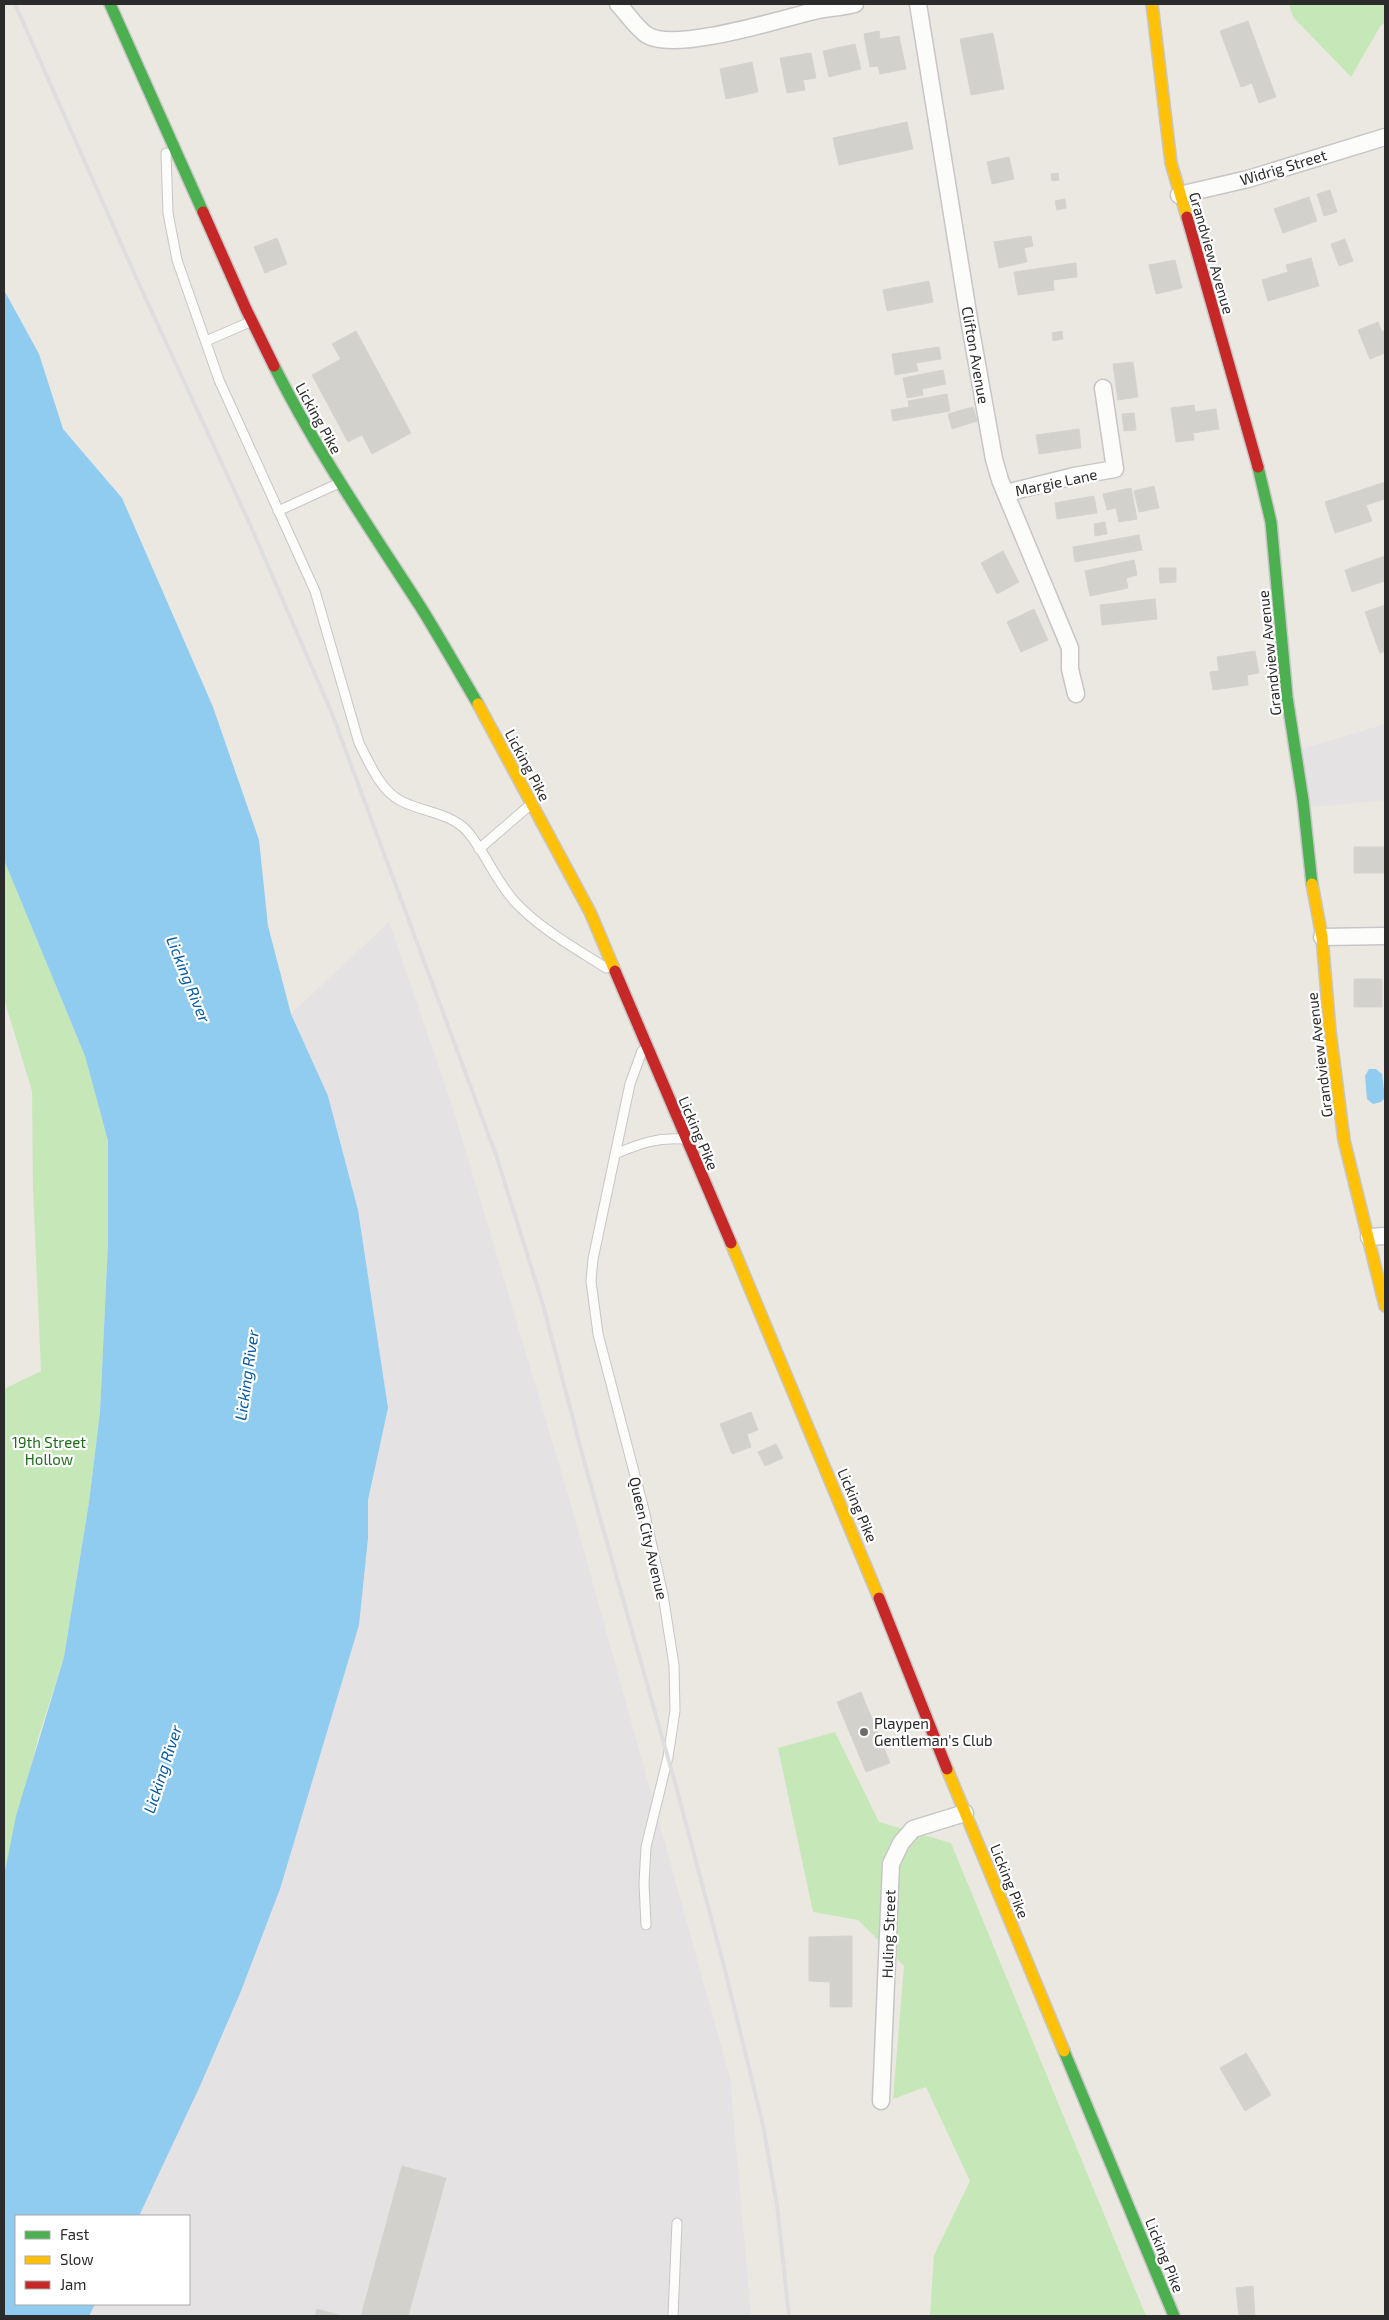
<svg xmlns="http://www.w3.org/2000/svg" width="1389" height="2320" viewBox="0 0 1389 2320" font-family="'Exo 2',sans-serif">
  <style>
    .industrial { fill: #e5e2e4 }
    .green { fill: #c6e8b8 }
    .water { fill: #90cbf0 }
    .building { fill: #d3d1cc; stroke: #d5d3cd }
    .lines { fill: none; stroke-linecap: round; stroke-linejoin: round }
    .lane-casing { stroke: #c7c6c6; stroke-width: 11 }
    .street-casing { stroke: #c7c6c6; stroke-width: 19 }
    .fast-casing { stroke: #c7c6c6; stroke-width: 14 }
    .slow-casing { stroke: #c7c6c6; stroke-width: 14 }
    .jam-casing { stroke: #c7c6c6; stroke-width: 14 }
    .lane { stroke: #fcfcfa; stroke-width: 9 }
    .street { stroke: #fcfcfa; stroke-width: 16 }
    .fast { stroke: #4caf50; stroke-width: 11 }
    .slow { stroke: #ffc107; stroke-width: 11 }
    .jam { stroke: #c62828; stroke-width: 11 }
    .rail { stroke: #dededf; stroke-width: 4 }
    .poi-dot { fill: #6e6d6b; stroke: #fff; stroke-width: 2 }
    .labels { text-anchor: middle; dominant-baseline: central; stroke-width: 4.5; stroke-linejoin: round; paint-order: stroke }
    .street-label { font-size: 15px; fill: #2b2b2b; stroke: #fff }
    .park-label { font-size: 15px; fill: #1d6e16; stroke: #fff }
    .poi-label { font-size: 15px; fill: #2b2b2b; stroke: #fff; text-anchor: start }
    .water-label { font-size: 16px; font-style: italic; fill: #055aa6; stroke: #fff }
  </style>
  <rect width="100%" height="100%" fill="#eae8e1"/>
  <path class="industrial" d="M1385,724V800L1303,808L1295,751Z
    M389,922L451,1102L570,1501L730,2078L751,2316H89L95,2304H189V2216H139L200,2086L280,1889L359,1625L368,1538V1500L388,1408L358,1210L328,1096L291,1014Z"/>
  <path class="green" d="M1289,4H1385V24L1381,25L1351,77L1293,17Z
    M4,860L85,1056L108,1141V1243L100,1412L89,1502L64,1657L39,1735L4,1876V1389L41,1371L33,1189L32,1091L4,999Z
    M835,1732L879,1822L951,1843L1146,2316H930L934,2255L970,2181L926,2087L893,2099L904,1966L858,1920L813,1912L778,1748Z"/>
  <path class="water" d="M4,290L39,354L63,429L122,498L213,707L259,840L268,926L291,1014L328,1096L358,1210L388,1408L368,1500V1538L359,1625L280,1889L241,1991L200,2086L139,2216H16V2304H95L89,2316H4V1876L16,1816L64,1657L89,1502L100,1412L108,1243V1141L85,1056L4,860Z
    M1369,1069H1376L1382,1074L1385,1098L1381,1102L1373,1104L1367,1099L1365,1076Z"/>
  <path class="building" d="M1248,21L1276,97L1259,103L1252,83L1241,87L1220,31Z
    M879,31L880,39L899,36L906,69L880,74L878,66L870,67L864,34Z
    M993,33L1004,89L971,95L960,39Z
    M855,44L861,69L829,77L823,51Z
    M811,53L816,78L803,80L805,90L787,93L780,58Z
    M752,62L758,92L726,99L720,69Z
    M907,122L913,149L839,165L833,138Z
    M1009,157L1014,179L992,184L987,162Z
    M1058,173L1059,180L1052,181L1051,174Z
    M1330,190L1337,212L1324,216L1317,194Z
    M1309,197L1317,221L1283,233L1274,209Z
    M1065,199L1066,208L1057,210L1055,201Z
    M1031,236L1033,246L1024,248L1027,262L999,268L994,242Z
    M277,238L287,264L265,273L254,247Z
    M1345,239L1353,261L1339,266L1331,244Z
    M1311,258L1319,286L1268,301L1262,280L1288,272L1286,265Z
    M1175,260L1182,288L1156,294L1149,265Z
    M1076,263L1077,277L1053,280L1054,290L1018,295L1014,272Z
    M929,281L933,302L887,311L883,290Z
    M1378,322L1382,332L1385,330V353L1370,359L1358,330Z
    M356,331L411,433L372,454L362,435L348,442L312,375L341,359L332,344Z
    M1062,331L1063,339L1053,341L1052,333Z
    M939,347L941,359L916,363L918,371L895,375L892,354Z
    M1133,362L1138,397L1118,400L1113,364Z
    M943,370L946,384L922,389L923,395L907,398L903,378Z
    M947,394L950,411L893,421L891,410L909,407L908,401Z
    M1194,405L1195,412L1216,409L1219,429L1193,433L1194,440L1176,442L1171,408Z
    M973,407L977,421L952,429L948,414Z
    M1134,413L1136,430L1124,431L1122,414Z
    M1079,429L1081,448L1039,454L1036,435Z
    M1385,482V499L1366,505L1372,521L1335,533L1325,502Z
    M1154,486L1159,508L1139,512L1134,491Z
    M1131,488L1137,519L1119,522L1116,508L1107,510L1103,494Z
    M1094,496L1097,513L1057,519L1055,503Z
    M1105,522L1107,534L1095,536L1094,524Z
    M1139,535L1142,550L1075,562L1073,547Z
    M1003,551L1019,582L997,594L981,563Z
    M1385,556V581L1352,592L1345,570Z
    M1134,560L1137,575L1126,578L1128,588L1090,596L1085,571Z
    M1159,568H1176V582L1160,583Z
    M1155,599L1157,619L1102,625L1100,605Z
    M1385,605V651L1380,653L1365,612Z
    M1034,609L1048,640L1021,652L1007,622Z
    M1255,651L1259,673L1247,675L1248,685L1213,690L1210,672L1219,671L1217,657Z
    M1354,847H1385V873H1354Z
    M1354,979H1382V1007H1354Z
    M751,1412L758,1430L747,1434L751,1447L732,1454L720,1424Z
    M776,1444L783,1458L765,1466L758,1452Z
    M861,1692L890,1763L866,1772L837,1702Z
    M852,1936V2007H830V1982L809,1981V1937Z
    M1246,2053L1271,2095L1245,2111L1220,2068Z
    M402,2166L446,2178L408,2316H361Z
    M1253,2286L1255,2316H1239L1236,2288Z
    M317,2309L342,2316H315Z"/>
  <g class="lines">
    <defs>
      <path id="lane" d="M166,153L168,213L177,260L219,380L315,591L359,743C370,764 380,790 401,801C422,812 451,813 467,831C486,853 496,882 516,903C542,930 575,948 606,968
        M206,341L250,322
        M278,511L337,484
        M479,849L530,805
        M642,1051L630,1084L593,1259L591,1281L598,1334L644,1510L663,1595L674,1665L675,1711L668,1757L646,1847L644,1883L646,1925
        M615,1154C639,1144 657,1137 683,1139
        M673,2316L677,2223"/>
      <path id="street" d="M618,4C627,13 636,28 647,35C675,53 784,18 818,10C830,8 843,7 855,4
        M918,4L970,325L994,459L1000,480L1070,648V669L1076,694
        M1179,195L1248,179L1385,137
        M1006,493L1074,476L1115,469L1103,388
        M1322,937L1385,936
        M1369,1237L1385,1236
        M881,2101L891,1864L901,1843L913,1829L965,1813"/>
      <path id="fast" d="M110,4L203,212
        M274,366C316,450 369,527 420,606C440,638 459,672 478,704
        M1258,467L1271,522L1287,697L1303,800L1312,884
        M1064,2051L1174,2316"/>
      <path id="slow" d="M1152,4L1171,163L1187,217
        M478,704L590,912L615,971
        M1312,884L1322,937L1330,1031L1344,1140L1385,1306
        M731,1243L879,1598
        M947,1769L1064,2051"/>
      <path id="jam" d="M203,212L246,309L274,366
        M1187,217L1258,467
        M615,971L731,1243
        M879,1598L947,1769"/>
    </defs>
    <use href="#lane" class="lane-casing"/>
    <use href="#street" class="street-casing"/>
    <use href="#fast" class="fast-casing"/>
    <use href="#slow" class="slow-casing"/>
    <use href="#jam" class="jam-casing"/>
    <use href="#lane" class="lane"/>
    <use href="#street" class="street"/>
    <use href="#fast" class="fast"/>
    <use href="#slow" class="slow"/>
    <use href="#jam" class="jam"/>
    <path class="rail" d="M15,4L139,284L248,520L331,711L496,1155L543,1305L587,1472L674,1779L725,1970L763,2125L777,2205L789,2316"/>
  </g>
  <circle class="poi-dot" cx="864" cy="1732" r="5"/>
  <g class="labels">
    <g class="street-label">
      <text transform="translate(1283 167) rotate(-17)">Widrig Street</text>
      <text transform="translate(1212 253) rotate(74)">Grandview Avenue</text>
      <text transform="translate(976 355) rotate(80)">Clifton Avenue</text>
      <text transform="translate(319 418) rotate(61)">Licking Pike</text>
      <text transform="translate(1056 482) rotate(-12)">Margie Lane</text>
      <text transform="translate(1269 653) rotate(-96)">Grandview Avenue</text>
      <text transform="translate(528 765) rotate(62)">Licking Pike</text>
      <text transform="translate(1319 1055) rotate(-97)">Grandview Avenue</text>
      <text transform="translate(699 1133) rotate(67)">Licking Pike</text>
      <text transform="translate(858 1505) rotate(67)">Licking Pike</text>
      <text transform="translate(649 1538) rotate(77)">Queen City Avenue</text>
      <text transform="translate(1010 1881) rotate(68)">Licking Pike</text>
      <text transform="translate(888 1934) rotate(-88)">Huling Street</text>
      <text transform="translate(1165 2255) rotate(68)">Licking Pike</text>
    </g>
    <g class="park-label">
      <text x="49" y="1442">19th Street<tspan x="49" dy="17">Hollow</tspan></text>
    </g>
    <g class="poi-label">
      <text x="874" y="1723">Playpen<tspan x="874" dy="17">Gentleman's Club</tspan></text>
    </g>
    <g class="water-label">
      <text transform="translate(189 979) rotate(68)">Licking River</text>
      <text transform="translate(246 1375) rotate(-82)">Licking River</text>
      <text transform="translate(162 1769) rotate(-72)">Licking River</text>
    </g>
  </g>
  <rect width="1389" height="2320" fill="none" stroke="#2b2b2b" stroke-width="10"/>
  <rect x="15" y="2215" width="175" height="90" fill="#ffffff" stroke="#aaaaaa"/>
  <rect x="25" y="2231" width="25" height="8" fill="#4caf50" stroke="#aaaaaa"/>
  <text x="60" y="2240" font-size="15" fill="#2b2b2b">Fast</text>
  <rect x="25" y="2256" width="25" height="8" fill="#ffc107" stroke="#aaaaaa"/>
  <text x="60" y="2265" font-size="15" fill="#2b2b2b">Slow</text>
  <rect x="25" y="2281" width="25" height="8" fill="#c62828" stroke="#aaaaaa"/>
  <text x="60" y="2290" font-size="15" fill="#2b2b2b">Jam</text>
</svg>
